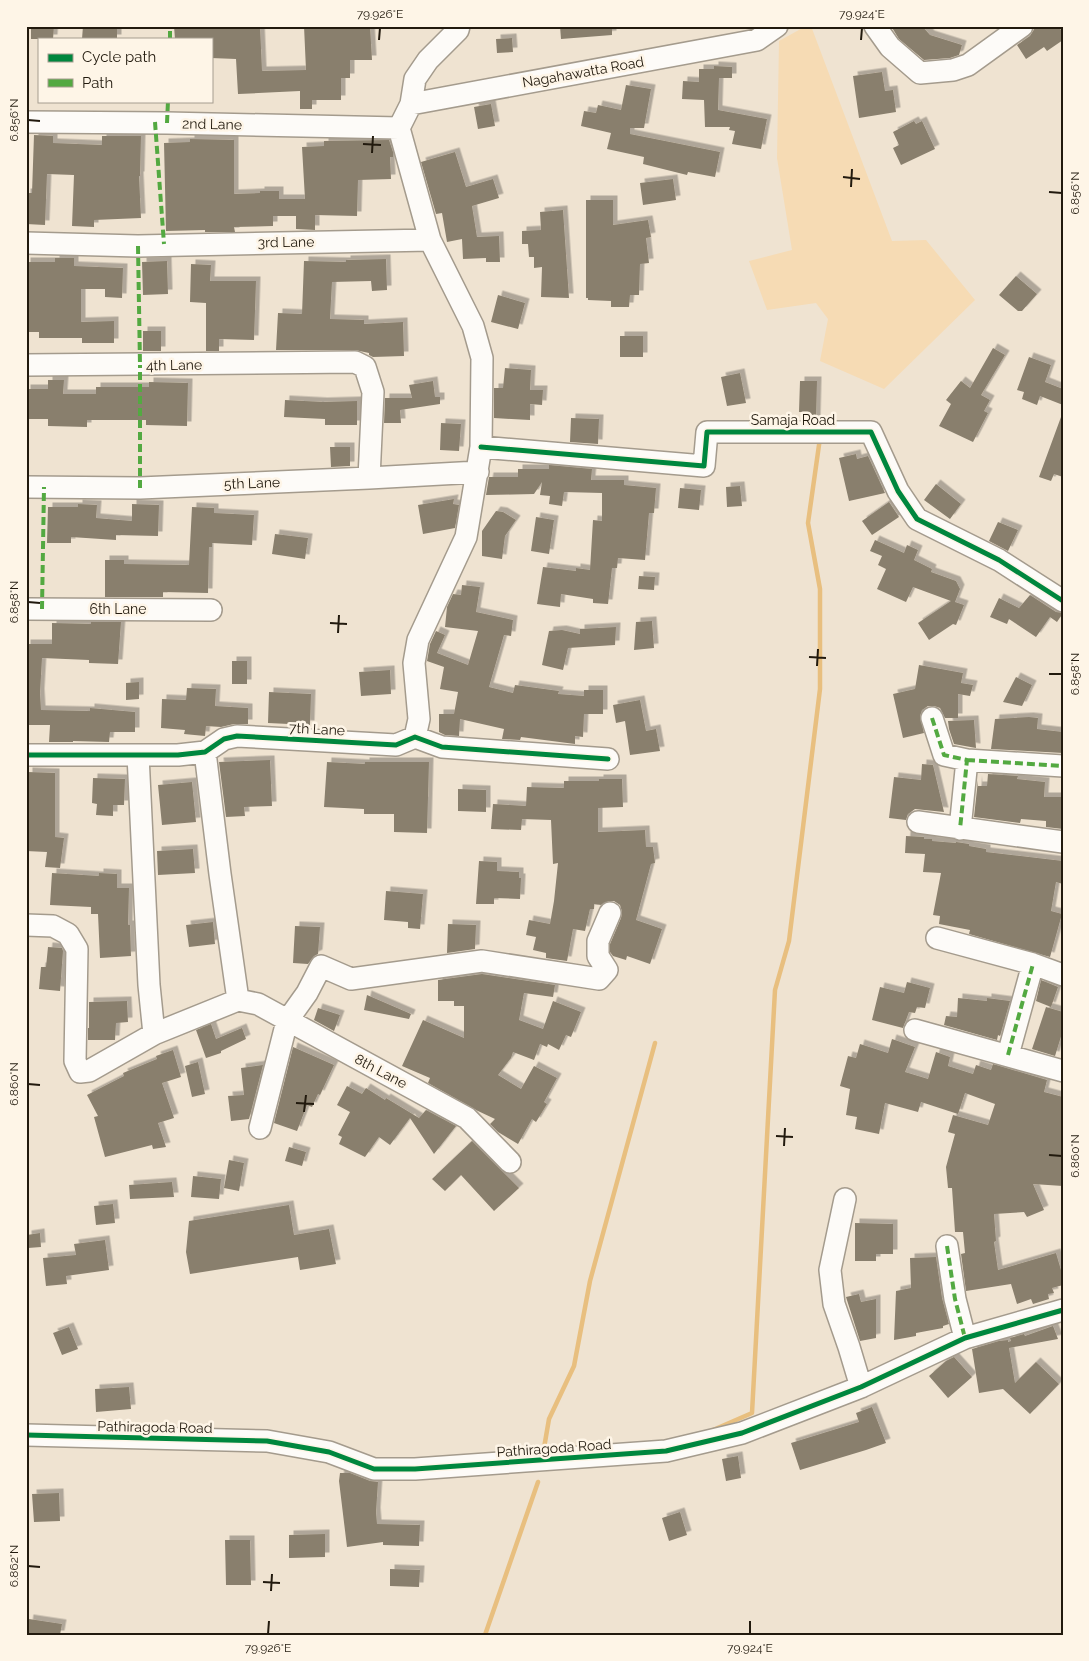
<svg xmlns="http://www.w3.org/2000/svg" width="1089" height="1661" viewBox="0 0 1089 1661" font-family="Raleway,sans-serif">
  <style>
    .green { fill: #f6dbb4 }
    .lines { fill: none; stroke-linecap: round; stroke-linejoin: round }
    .stream { stroke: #e8bf7f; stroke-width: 4.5 }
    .building { fill: #897f6d; filter: url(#shadow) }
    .minor-casing { stroke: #a49b8d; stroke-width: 24 }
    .minor { stroke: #fdfbf8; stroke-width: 21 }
    .quiet { stroke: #53a941; stroke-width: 4; stroke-dasharray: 8 4; stroke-linecap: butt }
    .cycleway-casing { stroke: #fef5e7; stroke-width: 8 }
    .cycleway { stroke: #00873e; stroke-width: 5 }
    .ticks { fill: none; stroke: #221a0e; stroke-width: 2 }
    .labels { text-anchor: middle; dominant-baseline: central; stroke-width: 5; stroke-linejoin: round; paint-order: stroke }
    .street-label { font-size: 14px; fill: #221a0e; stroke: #fef5e7 }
    .neatline { fill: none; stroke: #221a0e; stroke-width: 2 }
    .ticks-label { font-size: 12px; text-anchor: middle; fill: #221a0e }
  </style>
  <defs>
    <filter id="shadow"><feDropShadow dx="4.5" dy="-4.5" stdDeviation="0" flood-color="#0004"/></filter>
  </defs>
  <rect width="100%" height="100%" fill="#efe3d1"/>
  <path class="green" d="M806,26H811L892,241L926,240L975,300L884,389L820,361L828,319L816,303L767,310L749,261L792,250L777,158L779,41Z"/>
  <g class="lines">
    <path class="stream" d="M713,1430L752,1413L775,990L789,941L820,689V589L808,523L820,438
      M544,1446L575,1447
      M544,1448L549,1419L574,1366L590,1281L655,1043
      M485,1635L538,1482"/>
  </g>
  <path class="building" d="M31,26H54L53,39H31Z
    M83,26H117V39H82Z
    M174,26H260L262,71L306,70L304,26H370L372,60H350V78H341V100H312V109H300V91L238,94L236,59L211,58V39H175Z
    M560,26H612V35L561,39Z
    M891,26H922L930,35L962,45L959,55L950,58L924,60L899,39Z
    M1036,26H1058L1063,33V40L1047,51L1044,47L1026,59L1017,45L1030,36Z
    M512,38L513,52L497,53L496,39Z
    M714,66L732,67V78H719L718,110L767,119L761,149L732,144L735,131L729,130L730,127H705L704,100L682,99L683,81L699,82V69H714Z
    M882,72L885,91L893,90L896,112L859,118L853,76Z
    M626,85L651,89L644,128H630V134L720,152L715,177L688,172L687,175L643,164L644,157L607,149L611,133L581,126L584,111L596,113L598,105L621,110Z
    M491,104L495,126L478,129L474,107Z
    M914,121L916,124L922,121L935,149L901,165L893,148L899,145L893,132Z
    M34,135L53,136V143L102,145V136H141L140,176H139L141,218L94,220V227L72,226L74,175L47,174L45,225L26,224V193H32Z
    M190,139L234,140V194L260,193V191H279V199H305L302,147L324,146V141L389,140L393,152V157H390L391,179L358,180L357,216L315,215V230L296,229V216H273V226L234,227L235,232H205V230L166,231L164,143L190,142Z
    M455,152L466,187L493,179L499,198L472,206L477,237L499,236L500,262H486V258L463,259L462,239L447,242L442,213L436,214L421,162Z
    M673,179L676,200L643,205L640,183Z
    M586,200H613V225L648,220L651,237L646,238L649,263L640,264L639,295H630L629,307H611V301L588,300V298H586Z
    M563,210L569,298L541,297L542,267L534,268V257H529L528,244H522V231L541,230L540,212Z
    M55,258H74V266L123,268L122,298L105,297V289H81V322L114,321V343H82V338H39V332H26V262H55Z
    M386,259L387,290L372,291L371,281L332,282L330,319L364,320V324L403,322L404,356L373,357L369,355V353L355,350H276L278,313L302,314L304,261L346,262V260Z
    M167,261L168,294L143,295L142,262Z
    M191,264L211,265L210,281H256L254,340L219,339V351H206V303L190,302Z
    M1016,276L1037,294L1022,311H1018L999,295Z
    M498,295L525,303L518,329L491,322Z
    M143,331H161V351H143Z
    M620,336H643V357H620Z
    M993,348L1005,355L981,395L990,400L984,411L988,413L973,442L939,426L951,404L946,400L961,381L970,388Z
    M1029,357L1051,365L1045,382L1063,389V405L1040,396L1037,405L1022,399L1024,392L1017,390Z
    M505,368L531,370L530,390H543L542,405L530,404V420L494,418V388H503Z
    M740,373L746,403L727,406L721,377Z
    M48,380H64L63,394H96V387H149V382L188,383L187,426L146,425V420H87V427L48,426V419H26V389H48Z
    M433,381L435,397H440V404L400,410L401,423H384L385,398H412L409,385Z
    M800,381H817L816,420H802V412H799Z
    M285,400L323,402L357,401V425H325V419L284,417Z
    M1061,417H1063V477L1054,474L1051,481L1039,477Z
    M571,418L599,419L598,444L570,442Z
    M441,423L461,424L459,451L440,450Z
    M330,447H350V466L331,467Z
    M856,454L857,459L868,456L885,493L849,501L839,458Z
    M549,465L592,469L591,480H624V485L656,488L654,513H649L645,560L618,558L617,568H612L608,604L593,603V599L561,594L560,607L537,604L543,567L576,571V568L590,570L593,520L602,521V493L564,492L562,506L549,504L550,496L540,495L542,482L534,494L486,495L489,477H518V469H549Z
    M936,484L961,504L950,519L924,500Z
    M740,486L742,506L727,507L726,487Z
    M680,488L701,490L699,510L678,508Z
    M454,499L453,504L459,505L455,528L423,534L418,505Z
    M889,502L899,517L872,535L862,521Z
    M78,504L97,505L96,518L132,521V504L159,505L158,536L116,535V540L71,537V543H47L48,507H78Z
    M192,507L214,508V513L254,515L252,545L212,543V547H209L208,593L163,592V597H105V560H124V564L189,565Z
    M496,511L503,512L516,520L505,536L502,559L482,556V531Z
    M536,517L554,520L549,554L531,551Z
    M998,522L1018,530L1008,551L989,541Z
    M275,534L308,538L305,559L272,554Z
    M875,540L904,553L907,545L918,550L914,560L932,569L931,572L956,581L960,589L955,602L964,605L956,625L953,624L929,640L918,623L951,601L913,587L906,602L877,589L886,569L878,565L882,556L870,551Z
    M639,576L655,577L654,590L638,589Z
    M462,585L480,587L476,612L513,620L511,636L504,635L489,687L513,693L515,685L559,691L558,694L584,696V690H603V714H584L583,737L575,736V744L521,737L520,740L502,739L504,729L460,719L459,736L445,735L439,732V714H454L458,692L440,689L444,667L427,661L430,644L436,631L445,635L437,653L468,665L478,631L445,627L447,607L453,594L461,595Z
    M1030,595L1056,612L1063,613L1057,622L1050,617L1036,637L1009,619L1007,624L990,617L999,598L1019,608Z
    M652,621L654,648L634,650L636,622Z
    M91,622H121L118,664L89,663V660L42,658L40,693L41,710L90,711V708L135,712V732H110L109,742L73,741V742H49L50,725H26V644H52V623L91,624Z
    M616,627L615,645L568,648L563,670L542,665L549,631L562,630L580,634V629Z
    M232,661H247V684H232Z
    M919,665L963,673L961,683L973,685L970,696L958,694V718H945L940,708L934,706H928L922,710L920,716L924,733L903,738L893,694L915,689Z
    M390,670L391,694L361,696L359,672Z
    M1016,677L1032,685L1022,706L1003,702Z
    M139,682V699L126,700V683Z
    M187,688L216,689L215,706L248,708V724H234L221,727L206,726L205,736L184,734L185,730L161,728L162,699L186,700Z
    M269,692L311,694L310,725L268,723Z
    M640,700L646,731L656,729L660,751L630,755L625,721L616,723L613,705Z
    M1029,717L1038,718L1037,729L1063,732V753L991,749L995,719Z
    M974,720L976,748L954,744L949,729L948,721Z
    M270,760L272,806L244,807L245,816L226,817L219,762Z
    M327,762L365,764V762H429L427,833L394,832V814H364V809L324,807Z
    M922,764L933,765L944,812L915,809L908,814L906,820L889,818L894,777L921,780Z
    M28,772L55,773V837L64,838L60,868L45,867L47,852L26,851Z
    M988,774L1018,776L1017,779L1045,782L1044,797H1063V829L1046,827V821L1021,819L1020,823L974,817L978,780V786H987Z
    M93,778L125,779L124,805H113V816L96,815L97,804L92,803Z
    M599,779H622L623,807L598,808V832L645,830L646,847H653L655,863L651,864L636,920L662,929L650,964L627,956L626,960L613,956L610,952V944L621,918L622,912L620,905L614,901H609L601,905L594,904V909H590L585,931L573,929L567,961L546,958V953L533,950L536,937L526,935L529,920L550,924L554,901L558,863L553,864L551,820L522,819L521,830L491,829L493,804L526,806L527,787L564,788V781H599Z
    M192,782L196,822L162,825L158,785Z
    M458,789L486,790V812L458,811Z
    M906,836L924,837V839H932V841L956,843V842L969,844V846L986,849V852L1063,861V884L1056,882L1051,911L1062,914L1050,957L969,934L970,930L939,924L940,916L933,915L941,873L923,872L925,854L905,853Z
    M193,849L195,873L158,875L157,851Z
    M479,861L497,862V871L519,872V878H521L520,899L494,898V904H476Z
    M52,873L99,876V873L117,874V888H129L128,925H130L131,956L100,958L98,914H91V907L50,905Z
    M386,891L423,894L420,929L408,928V922L384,920Z
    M213,922L215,944L189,947L186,925Z
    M448,924L476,925L475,949L447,953Z
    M295,926L320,927L318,954L314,956L308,964L293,963Z
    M48,947L62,948L63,951L60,991L39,989L41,967H46Z
    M482,974L555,985L553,997L524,993L519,1020L543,1029L553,1001L581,1012L571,1037L566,1035L559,1050L548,1044L547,1047L540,1044L534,1060L513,1052L511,1058L498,1075L521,1089L534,1066L557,1078L544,1102L547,1104L536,1122L532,1119L518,1144L498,1132L490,1124L495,1119L478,1111L428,1083L430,1078L402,1066L423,1020L464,1038V1006H454V1001H438V980Z
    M1041,980L1058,987L1051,1007L1036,1001Z
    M907,982L930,988L925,1008L917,1007L915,1013L909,1012L903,1028L872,1020L880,987L904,993Z
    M367,995L411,1014L409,1019L364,1010Z
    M958,998L987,1001V998L1010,1001L1000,1036L998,1035L997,1040L944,1025L946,1016L957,1017Z
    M127,1001L128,1022L116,1023L115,1040H88V1028H89V1002Z
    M1046,1007L1063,1012V1030L1055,1056L1032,1049Z
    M318,1008L340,1015L334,1031L314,1020Z
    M211,1024L216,1039L242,1028L246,1039L221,1051V1053L206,1058L196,1030Z
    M892,1039L915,1047L905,1072L928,1079L936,1052L950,1057L948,1066L973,1074L976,1065L991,1070L993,1064L1047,1080L1044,1092L1063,1097V1186L1033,1184L1044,1210L1027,1217L1024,1212L994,1214L996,1241L994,1242L998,1270L1056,1253L1063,1277V1285L1052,1288L1054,1293L1048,1294L1049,1299L1033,1304L1031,1299L1017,1304L1011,1284L966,1291L961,1254L965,1253L963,1232H955L952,1188H948L946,1167L955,1134L948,1132L953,1115L988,1125L995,1104L965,1093L958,1114L921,1102L918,1112L885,1103L879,1134L855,1129L857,1117L846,1115L850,1089L840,1086L848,1056L856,1058L860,1044L888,1053Z
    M293,1047L334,1065L320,1095L318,1094L312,1107L307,1105L297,1131L274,1123Z
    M173,1050L181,1077L162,1083L174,1118L158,1123L166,1147L153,1149L152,1145L105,1157L94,1117L98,1116L87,1095L124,1076L123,1073L157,1059L156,1056Z
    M198,1062L205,1094L192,1097L185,1066Z
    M263,1065L249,1119L231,1121L228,1096L244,1095L241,1068Z
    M347,1086L362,1094L366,1088L385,1100L386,1098L419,1118L426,1110L456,1126L434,1154L410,1118L390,1145L379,1137L365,1157L339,1144L342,1137L338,1135L350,1112L337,1105Z
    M472,1141L519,1188L494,1211L461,1175L445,1191L432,1179Z
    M289,1147L306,1152L302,1166L285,1161Z
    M229,1160L244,1163L239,1191L224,1188Z
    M193,1176L221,1179L219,1199L191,1197Z
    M172,1182L174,1197L130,1199L129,1185Z
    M113,1204L115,1223L96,1225L94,1206Z
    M289,1205L294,1235L329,1229L336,1264L300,1270L298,1257L190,1274L186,1252L189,1221Z
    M855,1223L893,1224V1254H876V1261H855Z
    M40,1233L41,1247L28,1248L27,1235Z
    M105,1240L109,1270L66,1276L67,1284L46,1286L43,1258L76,1255L74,1244Z
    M936,1257L942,1298L949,1324L943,1326V1328L916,1333V1336L894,1340L896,1291L911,1288L910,1258Z
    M859,1294L861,1302L876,1299V1338L860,1341L846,1297Z
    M1053,1326L1058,1339L1009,1348L1015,1383L1036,1362L1059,1384L1030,1414L1003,1389L979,1393L972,1349L999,1341L1008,1340V1342L1011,1341L1010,1338L1024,1334L1025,1336Z
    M69,1327L78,1349L62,1355L53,1333Z
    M954,1357L972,1377L948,1398L929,1376L946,1361Z
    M129,1387L131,1409L96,1412L95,1389Z
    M872,1407L886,1443L866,1450L800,1470L791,1443L859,1422L856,1413Z
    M738,1456L741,1478L726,1481L722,1459Z
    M340,1473H350L370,1481L378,1482L376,1512L377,1524L420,1525L419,1546L383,1545V1542L347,1547L339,1481Z
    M59,1493L60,1521L34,1522L32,1494Z
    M680,1512L687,1535L669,1541L662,1518Z
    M325,1534V1557L289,1558V1535Z
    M225,1540H250L251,1585H226Z
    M390,1569L420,1570L419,1587L390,1586Z
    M29,1619L62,1624L60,1635H27Z"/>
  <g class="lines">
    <defs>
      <path id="minor" d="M875,26L890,47L920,73L953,70L968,65L1022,26
        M411,104L415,79L428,60L458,30L459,26
        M26,122L167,123L399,128
        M399,128L411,104L757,40L777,26
        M26,243L138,246L430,240L399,128
        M26,365L355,362L365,367L373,392L369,478
        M481,447L704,466L707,432H871L898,491L917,519L999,560L1063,601
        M26,487L140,488L369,478L478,472
        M26,609L211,610
        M932,718L944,755L967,760L960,829
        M415,737L419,719L414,663L418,640L466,537L481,447L482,358L473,326L430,240
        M26,755H178L205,752L224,739L237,736L396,745L415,737L442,747L608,759
        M967,760L1063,766
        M918,822L1063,842
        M26,925L53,926L68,934L77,949L75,1061L80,1072L89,1071L154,1034L149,985L138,755
        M937,938L1033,964L1063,975
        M238,1000L258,1004L467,1118L510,1162
        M915,1030L1063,1071
        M154,1034L238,1000L220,874L205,752
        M1008,1055L1033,964
        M260,1128L287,1021L307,993L321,966L351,979L482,961L599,979L607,970L598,956V941L610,913
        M845,1199L830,1270L834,1304L849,1347L861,1387
        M947,1246L955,1299L965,1338
        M26,1435L267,1441L329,1452L374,1469H415L666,1451L742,1433L861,1387L965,1338L1063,1310"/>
    </defs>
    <use href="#minor" class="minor-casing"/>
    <use href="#minor" class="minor"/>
    <path class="quiet" d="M170,39V26
      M155,122L164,244
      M167,123L168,101
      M138,246L140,365
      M140,488V365
      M42,609L44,487
      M932,718L944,755L967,760L960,829
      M967,760L1063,766
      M1008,1055L1033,964
      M947,1246L955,1299L965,1338"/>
    <defs>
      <path id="cycleway" d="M481,447L704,466L707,432H871L898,491L917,519L999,560L1063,601
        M26,755H178L205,752L224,739L237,736L396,745L415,737L442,747L608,759
        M26,1435L267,1441L329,1452L374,1469H415L666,1451L742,1433L861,1387L965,1338L1063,1310"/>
    </defs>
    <use href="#cycleway" class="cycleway-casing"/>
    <use href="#cycleway" class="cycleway"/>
  </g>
  <path class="ticks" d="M379,40L380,28M861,40L862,28M28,120L40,121M363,144L381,145M372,153L373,136M843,177L860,179M851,187L852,169M1049,192L1062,193M28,602L40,603M330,623L347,624M338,633L339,615M809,657L826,658M817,666L818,649M1049,674H1062M28,1084L40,1085M296,1103L314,1104M304,1112L306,1095M776,1136L793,1137M784,1146L785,1128M1049,1155L1062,1156M28,1566L40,1567M263,1582L280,1583M271,1591L272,1574M268,1634L269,1621M750,1634V1621"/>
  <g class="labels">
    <g class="street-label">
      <text transform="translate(583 72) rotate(-10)">Nagahawatta Road</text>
      <text transform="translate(212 124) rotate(1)">2nd Lane</text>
      <text transform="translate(286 242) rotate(-1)">3rd Lane</text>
      <text transform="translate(174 365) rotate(-1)">4th Lane</text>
      <text x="793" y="420">Samaja Road</text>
      <text transform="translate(252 483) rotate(-2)">5th Lane</text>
      <text x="118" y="609">6th Lane</text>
      <text transform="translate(317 729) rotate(3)">7th Lane</text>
      <text transform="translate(381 1071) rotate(28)">8th Lane</text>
      <text transform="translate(155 1427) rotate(1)">Pathiragoda Road</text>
      <text transform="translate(554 1448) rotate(-4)">Pathiragoda Road</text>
    </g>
  </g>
  <rect width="1089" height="1661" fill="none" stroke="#fef5e7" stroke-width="55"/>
  <rect x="38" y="38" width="175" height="65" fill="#fef5e7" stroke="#a69d90"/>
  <rect x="48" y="54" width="25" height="8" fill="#00873e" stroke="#a69d90"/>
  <text x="82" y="62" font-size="15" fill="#221a0e">Cycle path</text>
  <rect x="48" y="79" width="25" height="8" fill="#53a941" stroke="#a69d90"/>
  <text x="82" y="88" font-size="15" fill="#221a0e">Path</text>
  <rect x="28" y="28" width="1034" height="1606" class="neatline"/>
  <g class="ticks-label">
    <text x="380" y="18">79.926°E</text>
    <text x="862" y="18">79.924°E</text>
    <text transform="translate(14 120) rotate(-90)" y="4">6.856°N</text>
    <text transform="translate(1075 193) rotate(-90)" y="4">6.856°N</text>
    <text transform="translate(14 602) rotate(-90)" y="4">6.858°N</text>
    <text transform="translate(1075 674) rotate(-90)" y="4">6.858°N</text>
    <text transform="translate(14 1084) rotate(-90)" y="4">6.860°N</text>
    <text transform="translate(1075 1156) rotate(-90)" y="4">6.860°N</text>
    <text transform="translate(14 1566) rotate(-90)" y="4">6.862°N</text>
    <text x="268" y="1652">79.926°E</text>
    <text x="750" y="1652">79.924°E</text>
  </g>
</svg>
